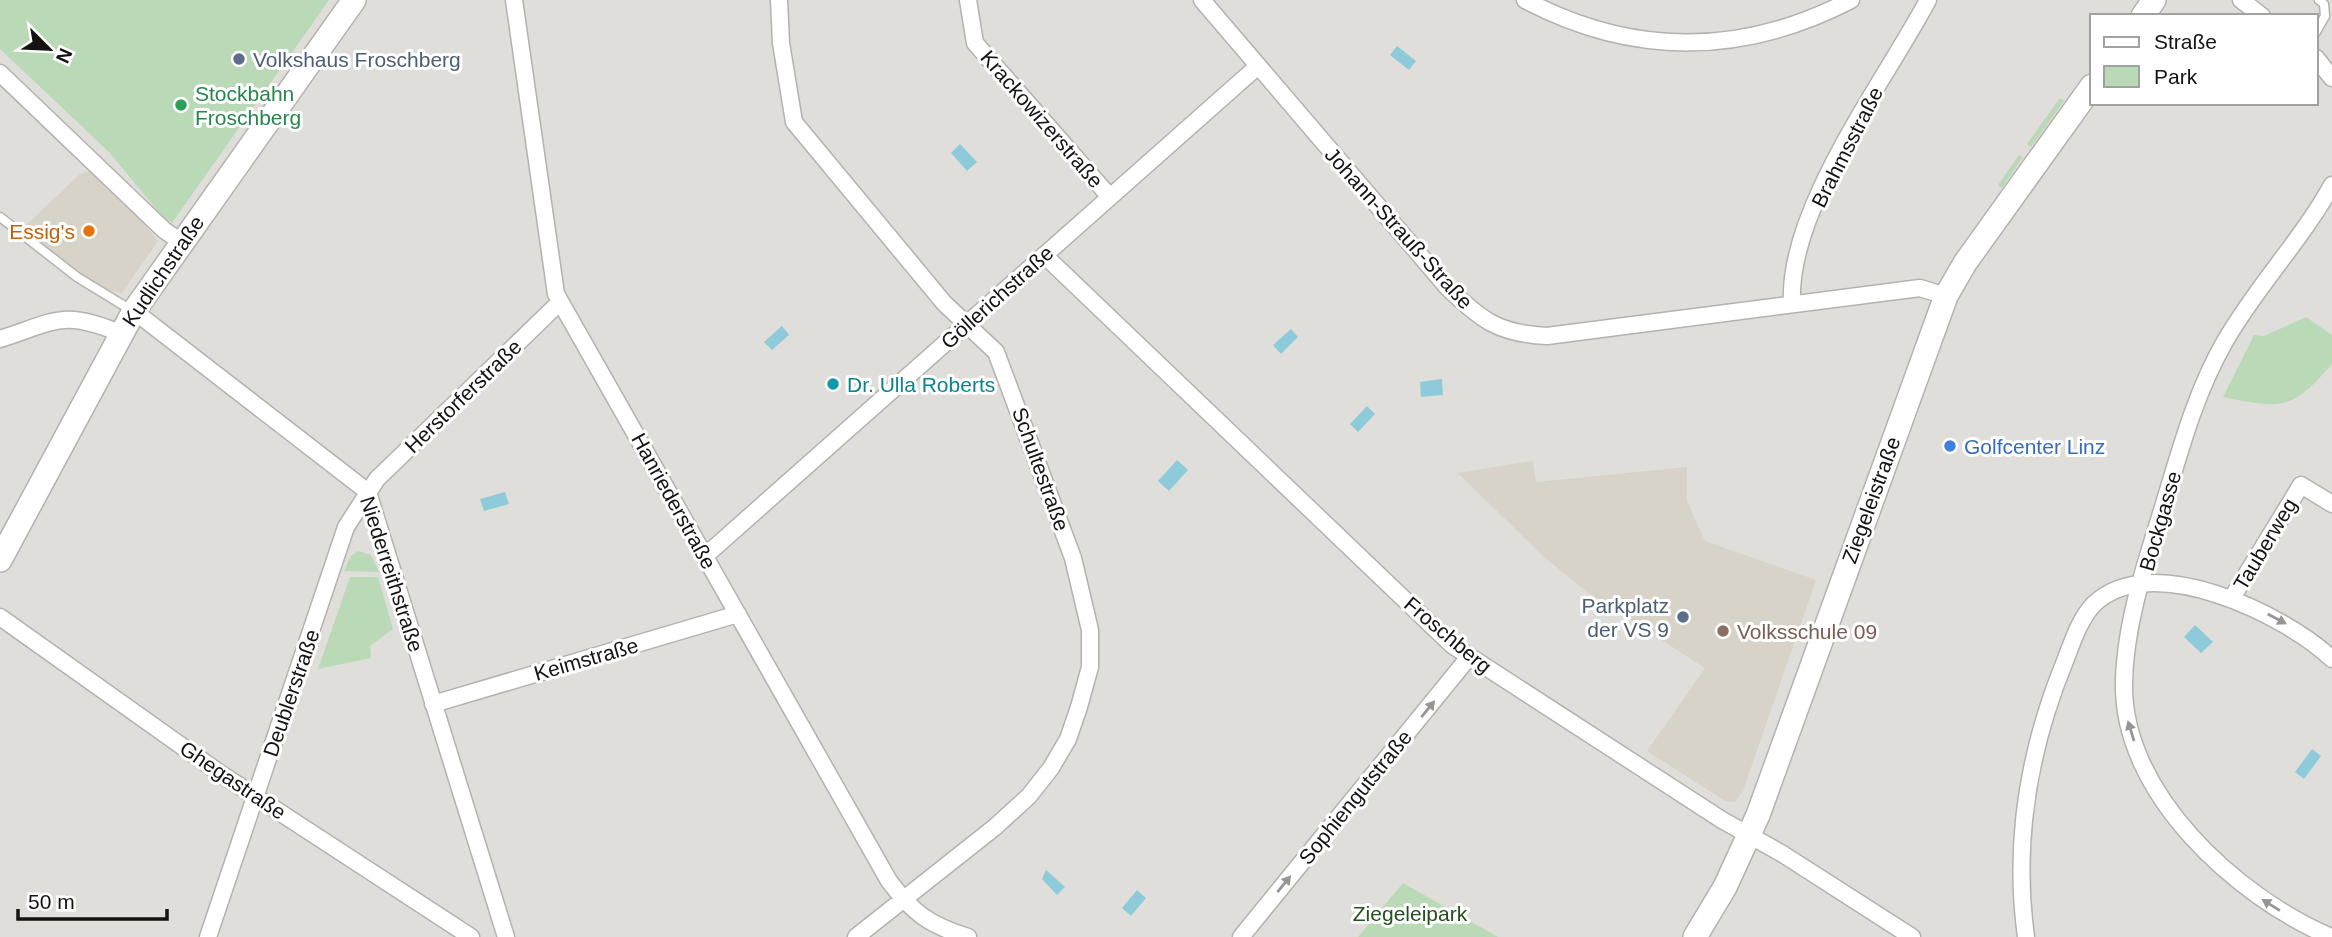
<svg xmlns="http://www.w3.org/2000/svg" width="2332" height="937" viewBox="0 0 2332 937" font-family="Arial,sans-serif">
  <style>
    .built { fill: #d8d3c9 }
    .green { fill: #bad9b6 }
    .water { fill: #8dcbda }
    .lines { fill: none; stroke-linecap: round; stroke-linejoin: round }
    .lane-casing { stroke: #b4b2af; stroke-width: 11 }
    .street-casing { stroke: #b4b2af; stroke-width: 19 }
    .secondary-casing { stroke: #b4b2af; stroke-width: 26 }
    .lane { stroke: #fff; stroke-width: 8 }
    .street { stroke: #fff; stroke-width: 16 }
    .secondary { stroke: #fff; stroke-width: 23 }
    .oneway { fill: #959594 }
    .service-dot { fill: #5c6f8a; stroke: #fff; stroke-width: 2.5 }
    .leisure-dot { fill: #2e9e5b; stroke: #fff; stroke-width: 2.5 }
    .food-dot { fill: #e8710a; stroke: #fff; stroke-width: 2.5 }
    .culture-dot { fill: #0f9aa8; stroke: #fff; stroke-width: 2.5 }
    .shop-dot { fill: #3f7fe0; stroke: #fff; stroke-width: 2.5 }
    .education-dot { fill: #8d6e63; stroke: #fff; stroke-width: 2.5 }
    .labels { text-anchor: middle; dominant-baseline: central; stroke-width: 6; stroke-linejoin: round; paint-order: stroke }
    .service-label { font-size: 21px; fill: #4e5e75; stroke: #fff; text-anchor: start }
    .leisure-label { font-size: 21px; fill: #27864d; stroke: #fff; text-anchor: start }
    .street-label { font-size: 21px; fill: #131312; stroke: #fff }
    .food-label { font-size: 21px; fill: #c56008; stroke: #fff; text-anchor: end }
    .culture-label { font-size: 21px; fill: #0d838f; stroke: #fff; text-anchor: start }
    .shop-label { font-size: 21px; fill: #366cbe; stroke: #fff; text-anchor: start }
    .education-label { font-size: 21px; fill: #785e54; stroke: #fff; text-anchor: start }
    .park-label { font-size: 21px; fill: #21511d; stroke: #fff }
  </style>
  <rect width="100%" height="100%" fill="#e0deda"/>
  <path class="built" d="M93,170L111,183L158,241L122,293L108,290L80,273L23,228L80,174Z
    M1533,461L1536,482L1687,467V501L1705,541L1816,580L1743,791L1735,802L1725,801L1647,751L1705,668L1590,594L1546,559L1458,473Z"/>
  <path class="green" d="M0,0H329L172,223L162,216L109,152L0,49Z
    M2060,98L2064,101L2031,147L2027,144Z
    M2019,155L2023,157L2002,188L1998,185Z
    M2306,317L2332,335V364C2291,411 2283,409 2223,397L2254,335L2264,336Z
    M358,551L371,555L379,572L344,571L351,556Z
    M350,577H378L393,629L370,646L371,658L318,669Z
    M1403,883L1498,937H1358Z"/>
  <path class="water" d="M1397,46L1416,61L1409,70L1390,55Z
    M960,144L977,162L967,171L951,153Z
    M782,326L789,335L772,350L764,342Z
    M1291,329L1298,337L1281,354L1273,345Z
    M1442,379L1443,395L1421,397L1420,382Z
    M1367,406L1375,414L1358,432L1350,424Z
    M1177,460L1188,470L1169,491L1158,481Z
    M505,492L509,504L484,511L480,499Z
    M2195,625L2213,642L2201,653L2184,637Z
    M2312,749L2321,756L2304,779L2295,772Z
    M1046,870L1065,887L1057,895L1042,879Z
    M1137,890L1146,898L1131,916L1122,908Z"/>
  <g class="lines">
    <defs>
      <path id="lane" d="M2316,32L2325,16L2324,4L2319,0
        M0,217L77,277L131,310"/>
      <path id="street" d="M514,0L556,294L889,881C913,913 929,925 968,937
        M779,0L781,43L794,122L944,303L996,352L1073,558L1090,630V667L1079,707L1068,739L1051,768L1029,796L995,827L856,937
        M968,0L975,43L1110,197
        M1202,0L1448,288C1481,320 1499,334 1547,336L1920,288L1946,296
        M1525,0C1633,57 1743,56 1851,0
        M2241,0L2262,16
        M2316,58L2332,78
        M0,73L164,230L181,242
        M1044,255L1452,645L1722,820L1781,853L1912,937
        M1792,303C1787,210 1885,81 1928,0
        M134,311L368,492L506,937
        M0,339C56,321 63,309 122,334
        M705,556L1258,66
        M2232,598L2301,485L2332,504
        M0,617L221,774L471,937
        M433,704L738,614
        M208,937L346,527L377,479L560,302
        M1241,937L1469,657
        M2026,937C2013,843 2029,749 2065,661C2072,643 2080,618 2094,604C2151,549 2286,615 2332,659
        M2331,937C2237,897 2121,793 2124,682C2125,624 2146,562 2163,507C2180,451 2195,394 2224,343C2255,288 2301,241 2332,185"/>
      <path id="secondary" d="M2143,16L2154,0
        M0,560L134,311L354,0
        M1695,937L1725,887L1758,815L1946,296L1965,263L2092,86"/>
    </defs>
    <use href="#lane" class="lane-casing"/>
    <use href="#street" class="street-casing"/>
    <use href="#secondary" class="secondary-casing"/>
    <use href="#lane" class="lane"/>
    <use href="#street" class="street"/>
    <use href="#secondary" class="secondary"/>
  </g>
  <defs><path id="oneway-solid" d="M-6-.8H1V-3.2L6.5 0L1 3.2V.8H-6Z" transform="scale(1.75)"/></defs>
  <g class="oneway">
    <use href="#oneway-solid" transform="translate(2277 619) rotate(28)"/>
    <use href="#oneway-solid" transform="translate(1428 709) rotate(-51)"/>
    <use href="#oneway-solid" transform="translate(2131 731) rotate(-107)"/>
    <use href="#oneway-solid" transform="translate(1284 884) rotate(-51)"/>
    <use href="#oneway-solid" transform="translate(2271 905) rotate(-148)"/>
  </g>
  <g class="service-dot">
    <circle cx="239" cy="59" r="7"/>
    <circle cx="1683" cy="617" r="7"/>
  </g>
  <circle class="leisure-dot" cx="181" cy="105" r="7"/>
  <circle class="food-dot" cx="89" cy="231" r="7"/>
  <circle class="culture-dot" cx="833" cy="384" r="7"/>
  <circle class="shop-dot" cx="1950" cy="446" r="7"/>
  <circle class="education-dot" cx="1723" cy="631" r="7"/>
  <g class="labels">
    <g class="service-label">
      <text x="253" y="59">Volkshaus Froschberg</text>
      <text x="1669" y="605" text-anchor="end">Parkplatz<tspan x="1669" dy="24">der VS 9</tspan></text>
    </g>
    <g class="leisure-label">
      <text x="195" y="93">Stockbahn<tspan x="195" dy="24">Froschberg</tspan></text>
    </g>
    <g class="street-label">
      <text transform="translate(1042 119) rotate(49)">Krackowizerstraße</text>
      <text transform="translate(1847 147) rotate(-63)">Brahmsstraße</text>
      <text transform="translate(1399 228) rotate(48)">Johann-Strauß-Straße</text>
      <text transform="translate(163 271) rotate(-56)">Kudlichstraße</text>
      <text transform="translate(997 297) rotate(-42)">Göllerichstraße</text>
      <text transform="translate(463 396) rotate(-44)">Herstorferstraße</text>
      <text transform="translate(1041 469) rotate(70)">Schultestraße</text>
      <text transform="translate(1871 500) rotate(-70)">Ziegeleistraße</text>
      <text transform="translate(674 501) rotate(61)">Hanriederstraße</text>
      <text transform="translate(2160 521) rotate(-74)">Bockgasse</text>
      <text transform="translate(2265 544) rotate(-59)">Tauberweg</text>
      <text transform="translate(392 574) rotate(72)">Niederreithstraße</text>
      <text transform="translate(1448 635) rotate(40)">Froschberg</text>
      <text transform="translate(586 659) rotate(-16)">Keimstraße</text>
      <text transform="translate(291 693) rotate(-71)">Deublerstraße</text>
      <text transform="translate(233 780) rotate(34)">Ghegastraße</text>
      <text transform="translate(1355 797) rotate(-51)">Sophiengutstraße</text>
    </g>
    <g class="food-label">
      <text x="75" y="231">Essig's</text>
    </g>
    <g class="culture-label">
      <text x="847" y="384">Dr. Ulla Roberts</text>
    </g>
    <g class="shop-label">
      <text x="1964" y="446">Golfcenter Linz</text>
    </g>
    <g class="education-label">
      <text x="1737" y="631">Volksschule 09</text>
    </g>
    <g class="park-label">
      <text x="1410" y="913">Ziegeleipark</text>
    </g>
  </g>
  <rect x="2090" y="14" width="228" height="91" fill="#ffffff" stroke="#a1a1a0" stroke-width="2"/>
  <rect x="2104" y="37" width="35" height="10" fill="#ffffff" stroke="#a1a1a0" stroke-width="2"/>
  <text x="2154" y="49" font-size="21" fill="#131312">Straße</text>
  <rect x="2104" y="66" width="35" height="21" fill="#bad9b6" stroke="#a1a1a0" stroke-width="2"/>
  <text x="2154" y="84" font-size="21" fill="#131312">Park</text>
  <g transform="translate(49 49) rotate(114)" stroke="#ffffff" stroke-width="5" paint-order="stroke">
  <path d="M0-5L12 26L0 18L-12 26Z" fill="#131312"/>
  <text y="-10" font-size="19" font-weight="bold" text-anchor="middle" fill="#131312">N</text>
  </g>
  <path d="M18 909v10h149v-10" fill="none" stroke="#131312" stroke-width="3.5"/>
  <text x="28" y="909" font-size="21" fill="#131312" stroke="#ffffff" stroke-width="5" paint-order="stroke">50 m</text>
</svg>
